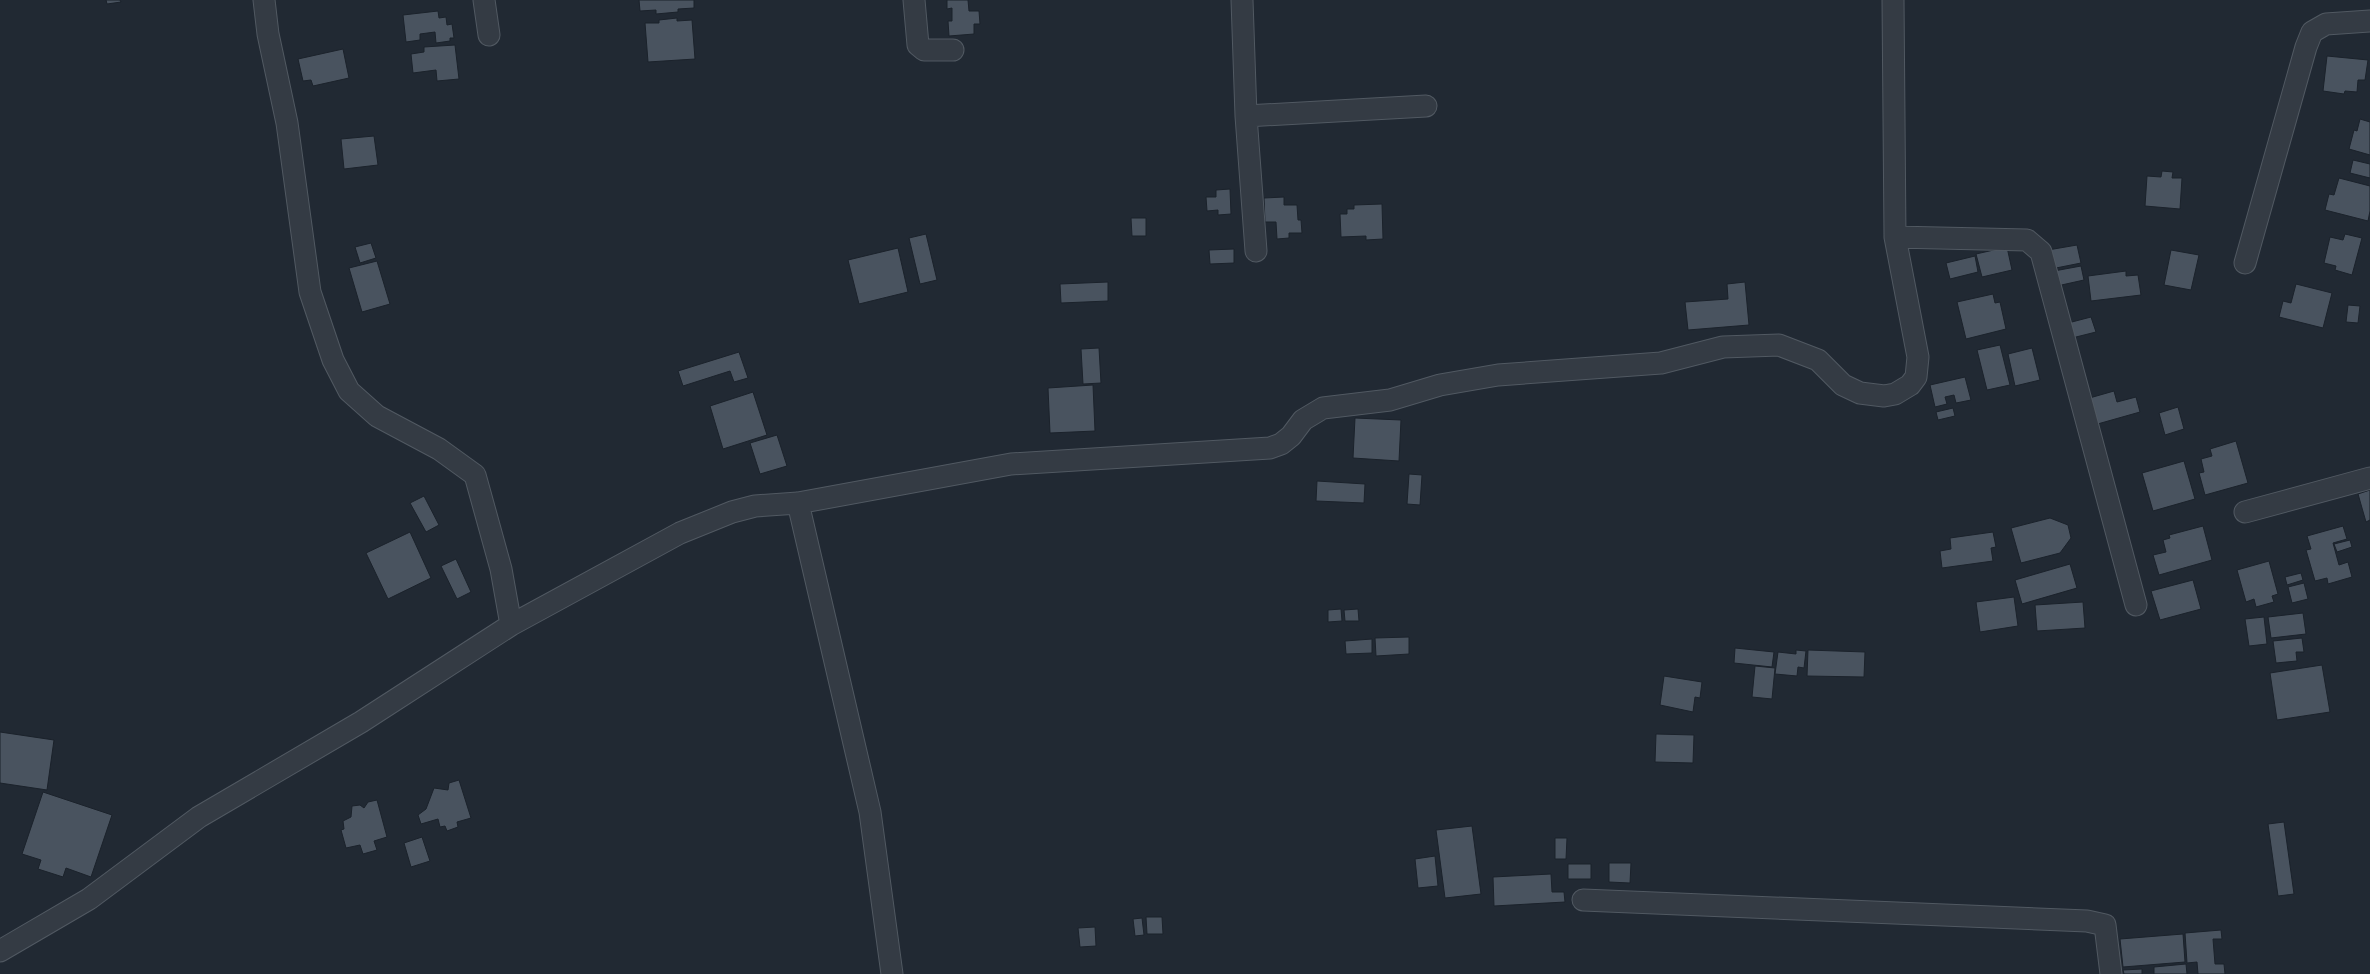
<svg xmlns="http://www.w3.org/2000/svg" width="2370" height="974" viewBox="0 0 2370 974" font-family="'Golos Text',sans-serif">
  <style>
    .building { fill: #49535f; stroke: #1b222b }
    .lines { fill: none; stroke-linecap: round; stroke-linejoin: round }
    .street-casing { stroke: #515962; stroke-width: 23 }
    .street { stroke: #343b44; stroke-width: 21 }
  </style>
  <rect width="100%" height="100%" fill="#212933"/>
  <path class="building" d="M106,0H120L121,2L107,4Z
    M639,0H694V8L678,9V12L656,14V10L640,11Z
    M947,0H968L969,11H979L980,24H974V34L949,36L948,21H952V8L947,9Z
    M438,11L439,18L446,17L447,25L452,24L454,38H450V41L436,43L435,32L420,34V40L406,42L403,15Z
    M677,18V21L692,20L695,59L648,62L645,23H659V20Z
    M455,45L459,79L437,81L436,70L413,73L411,54L424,52V47Z
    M343,49L349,78L313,86L311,80L303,81L298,59Z
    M2327,56L2368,60L2365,80H2358L2357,92L2345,91L2344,94L2323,91Z
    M2360,119L2370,122V155L2349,149L2354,130L2357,131Z
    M374,136L378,165L344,169L341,139Z
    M2353,160L2370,164V178L2350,173Z
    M2162,171L2173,172L2172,178H2182L2180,209L2145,206L2147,176L2161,177Z
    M2339,178L2370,186V211L2368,221L2325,210L2329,194L2334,195Z
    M1230,189L1231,214L1218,215V210L1207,211L1206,197H1216V190Z
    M1284,197V205H1297L1298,220H1301L1302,233H1289V238L1277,239L1276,222H1265L1264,198Z
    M1382,204L1383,239L1366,240V236L1341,237L1340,214H1347V209H1354V205Z
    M1131,218H1146V236H1132Z
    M926,234L937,280L920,284L909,238Z
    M2345,234L2362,238L2352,275L2335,270L2336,266L2324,263L2330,237L2343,240Z
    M371,243L376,258L360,263L355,247Z
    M2077,245L2081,263L2051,269L2048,250Z
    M2007,247L2012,270L1982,277L1976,254Z
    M898,248L908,292L859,304L848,260Z
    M1234,249V263L1210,264L1209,250Z
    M2171,250L2199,255L2191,290L2164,285Z
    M1975,256L1978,272L1950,279L1946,263Z
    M377,261L390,304L362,312L349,268Z
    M2081,266L2084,280L2057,286L2054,271Z
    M2126,271V276L2138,275L2141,295L2091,301L2088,276Z
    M1108,282V301L1061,303L1060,284Z
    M1745,282L1749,325L1688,330L1685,302L1728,299L1727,284Z
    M2296,284L2332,293L2323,328L2279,317L2283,301L2291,303Z
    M1993,294L1995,303L2000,302L2006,329L1966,339L1957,302Z
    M2348,305L2360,306L2358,323L2346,322Z
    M2091,317L2096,332L2072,338L2068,323Z
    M2000,345L2010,385L1987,390L1977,350Z
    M1099,348L1101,383L1083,384L1081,349Z
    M2032,348L2040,380L2015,386L2008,354Z
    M739,352L748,378L734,382L730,371L683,386L678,371Z
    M1965,377L1971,400L1956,403L1954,395L1945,397L1947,404L1935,407L1930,385Z
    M1093,385L1095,431L1050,433L1048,388Z
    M2114,391L2117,402L2136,397L2140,412L2094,425L2086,399Z
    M753,392L767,435L723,449L710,406Z
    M2178,407L2184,429L2165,435L2159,413Z
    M1953,408L1955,416L1938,420L1936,412Z
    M1355,418L1401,420L1399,461L1353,458Z
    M777,435L787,466L760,474L750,443Z
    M2236,441L2248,483L2205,495L2199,473L2204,472L2201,459L2212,456L2210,449Z
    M2184,461L2195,499L2153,511L2142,473Z
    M1409,474L1422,475L1420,505L1407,504Z
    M1317,481L1365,484L1364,503L1316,501Z
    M2370,490V520L2366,522L2358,494Z
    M424,496L439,525L426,532L410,503Z
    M2050,518L2068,525L2071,538L2060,553L2021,563L2011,528Z
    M2203,526L2212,560L2159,575L2153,555L2166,552L2163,540L2170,538L2169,535Z
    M2343,526L2347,539L2333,543L2339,565L2348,562L2352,577L2328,584L2327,578L2315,581L2306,550L2311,549L2307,536Z
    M410,532L431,578L388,599L366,553Z
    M1993,532L1996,547L1991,548L1993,561L1942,568L1940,551L1951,549L1950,538Z
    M2350,540L2352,547L2337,552L2334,544Z
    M456,559L471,592L457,599L441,566Z
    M2269,561L2278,594L2272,596L2274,602L2256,607L2254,599L2246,602L2237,570Z
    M2070,564L2077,588L2022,604L2015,580Z
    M2301,573L2303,580L2287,585L2285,577Z
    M2193,580L2201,609L2160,620L2151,591Z
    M2304,583L2308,599L2292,603L2288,587Z
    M2014,597L2018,626L1980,632L1976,602Z
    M2083,602L2085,628L2037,631L2035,605Z
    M1341,609L1342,621L1328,622V610Z
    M1358,609L1359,621H1345L1344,610Z
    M2303,613L2306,634L2271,638L2268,617Z
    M2264,617L2267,644L2249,646L2245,619Z
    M1409,637V654L1376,656L1375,638Z
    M2302,638L2304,652H2296L2297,661L2276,663L2273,641Z
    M1372,639V653L1346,654L1345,641Z
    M1735,648L1774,652L1772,667L1734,663Z
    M1796,650L1806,651L1804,668L1798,667L1797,676L1775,674L1778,652L1796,654Z
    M1808,650L1865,652L1864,677L1807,676Z
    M2322,665L2330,712L2277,720L2270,673Z
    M1755,666L1775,668L1772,699L1752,697Z
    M1664,676L1702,682L1700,698L1695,697L1693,712L1660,705Z
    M0,732L54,740L47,790L0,783Z
    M1656,734L1694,735L1693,763L1655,762Z
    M459,780L471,818L457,822L458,827L447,831L445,826L440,827L438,819L421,824L418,815L426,809L434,788L448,790L449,783Z
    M43,792L112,815L91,877L66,868L63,877L38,869L41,860L22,854Z
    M377,800L387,837L374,841L377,850L363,854L360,845L346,848L341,830L344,829L343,821L351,817L352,806L360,805L364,808L368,802Z
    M2284,822L2294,894L2278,896L2268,824Z
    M1472,826L1481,894L1445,898L1436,830Z
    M422,837L430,861L411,867L404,843Z
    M1555,838H1567L1566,859H1555Z
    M1435,856L1438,886L1418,888L1415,859Z
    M1609,863H1631L1630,883L1609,882Z
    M1568,864H1591V879H1568Z
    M1551,874L1552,892H1564L1565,902L1494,906L1493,877Z
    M1146,917H1162L1163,934H1147Z
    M1142,918L1144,935L1135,936L1133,919Z
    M1095,927L1096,946L1080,947L1078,928Z
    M2221,930L2222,939H2213L2215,964H2224L2225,974H2198L2197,962L2187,963L2185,933Z
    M2183,934L2185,962L2123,967L2120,939Z
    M2186,964L2187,974H2154V967Z
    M2142,969V974H2124L2123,970Z"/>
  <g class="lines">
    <defs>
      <path id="street" d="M264,0L268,34L287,123L310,292L333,360L349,391L377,416L439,449L475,475L501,569L511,625
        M484,0L489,35
        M914,0L918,45L924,50H953
        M1242,0L1246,116L1256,251
        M1893,0L1895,237L2027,240L2041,252L2136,605
        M1246,116L1426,106
        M2245,263L2306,47L2312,32L2326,24L2370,21
        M798,503L870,812L892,974
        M2245,512L2370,478
        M1583,900L2087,921L2105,925L2111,974
        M0,951L89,899L199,817L361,722L511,625L680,533L732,512L755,506L798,503L1011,464L1270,448L1281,444L1291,436L1303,420L1323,408L1390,400L1440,385L1498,375L1661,363L1723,347L1779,345L1818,360L1843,385L1860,393L1884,396L1895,394L1910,385L1916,377L1918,357L1895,237"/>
    </defs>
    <use href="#street" class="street-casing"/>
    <use href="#street" class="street"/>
  </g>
</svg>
